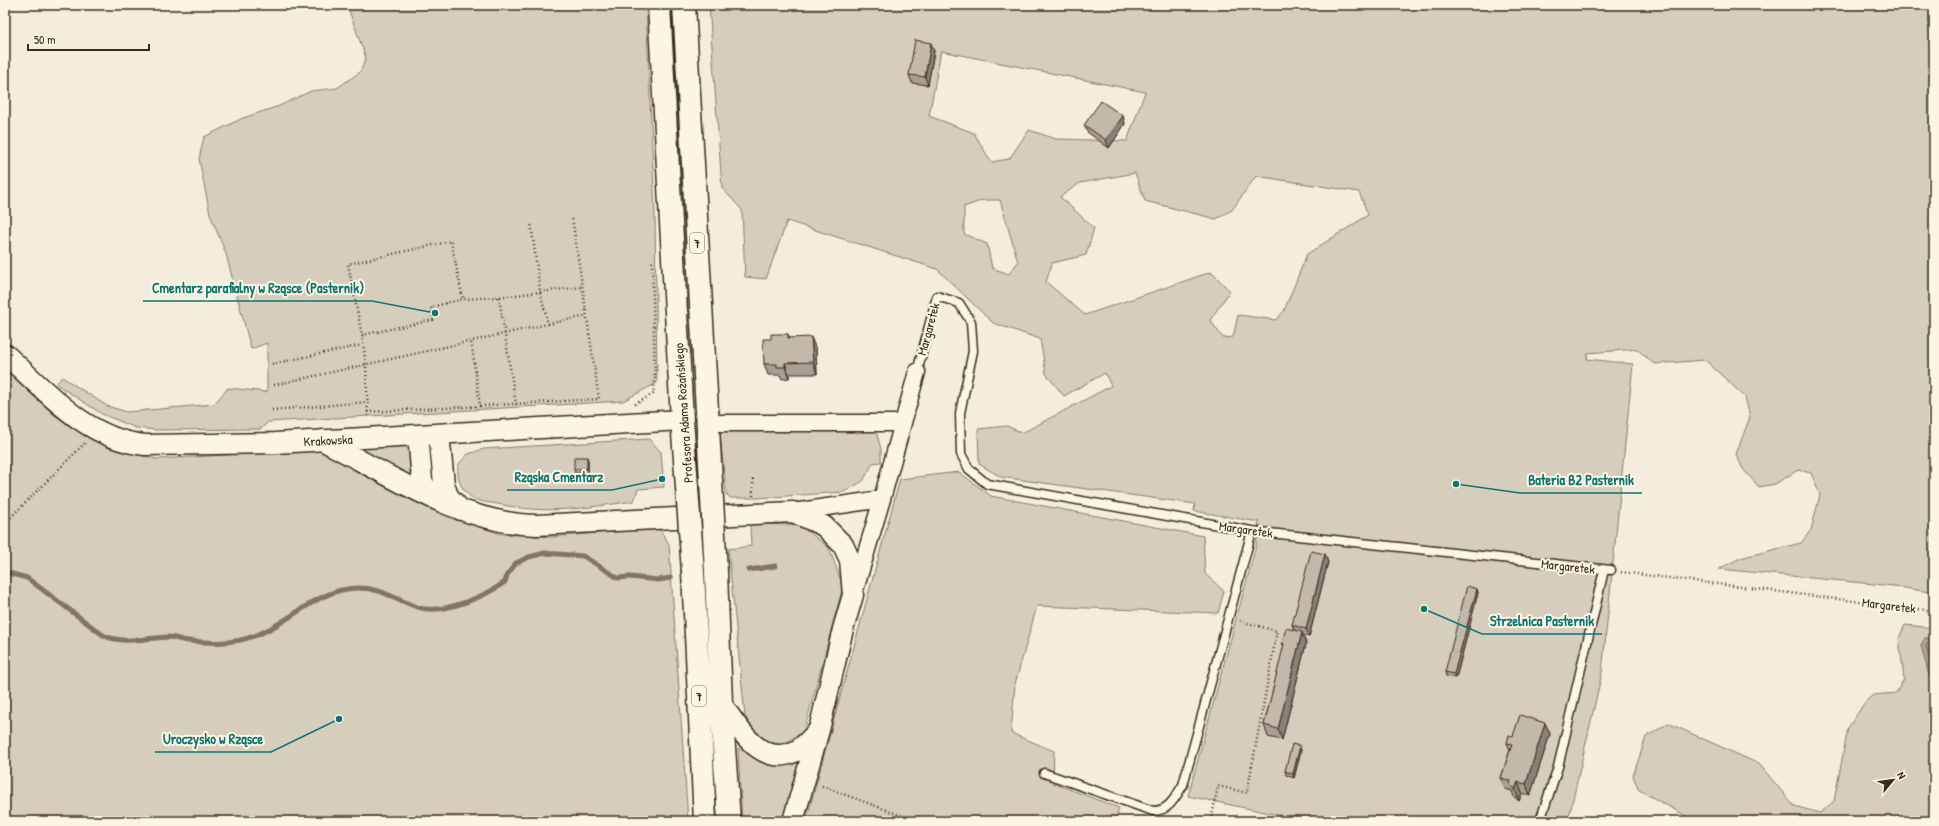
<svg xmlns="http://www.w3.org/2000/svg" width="1939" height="826" viewBox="0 0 1939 826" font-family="'Patrick Hand',sans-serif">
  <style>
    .green { fill: #d6cdbd; stroke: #887c6e; fill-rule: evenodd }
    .water { fill: #b0a596; stroke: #817466 }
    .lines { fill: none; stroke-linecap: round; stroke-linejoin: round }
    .shore { stroke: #6a5b4e; stroke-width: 1 }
    .stream { stroke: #817466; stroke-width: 5 }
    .service-casing { stroke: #3b2a1e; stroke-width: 11 }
    .minor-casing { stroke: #3b2a1e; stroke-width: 19 }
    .tertiary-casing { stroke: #3b2a1e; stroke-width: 23 }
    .primary-casing { stroke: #3b2a1e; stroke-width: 25 }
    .path { stroke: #3b2a1e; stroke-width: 2.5; stroke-dasharray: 1 3; stroke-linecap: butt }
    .service { stroke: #fcf5e5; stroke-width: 8 }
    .minor { stroke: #fcf5e5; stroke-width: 16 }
    .tertiary { stroke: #fcf5e5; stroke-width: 20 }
    .primary { stroke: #fcf5e5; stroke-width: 22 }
    .primary-bridge-casing { stroke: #3b2a1e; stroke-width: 25; stroke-linecap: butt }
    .primary-bridge { stroke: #fcf5e5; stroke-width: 22 }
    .wall { fill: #a89f92; stroke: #3b2a1e }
    .shaded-wall { fill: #888277; stroke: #3b2a1e }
    .building { fill: #c3b9aa; stroke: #3b2a1e }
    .labels { text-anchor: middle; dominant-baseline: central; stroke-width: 4; stroke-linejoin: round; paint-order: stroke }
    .shield { fill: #fcf5e5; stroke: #75675a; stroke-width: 1 }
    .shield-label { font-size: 12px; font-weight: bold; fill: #3b2a1e }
    .street-label { font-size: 13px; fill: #3b2a1e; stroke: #fcf5e5 }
    .leader { fill: none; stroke: #0f766e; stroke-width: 1.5 }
    .callout-dot { fill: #0f766e; stroke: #fcf5e5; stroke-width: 1.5 }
    .callout-label { font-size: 14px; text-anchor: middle; font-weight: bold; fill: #0f766e; stroke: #fcf5e5; stroke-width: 4; stroke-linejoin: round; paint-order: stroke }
  </style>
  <rect width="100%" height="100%" fill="#f4eddd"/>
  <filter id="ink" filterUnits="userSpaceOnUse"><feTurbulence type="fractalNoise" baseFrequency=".025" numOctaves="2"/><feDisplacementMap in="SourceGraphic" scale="8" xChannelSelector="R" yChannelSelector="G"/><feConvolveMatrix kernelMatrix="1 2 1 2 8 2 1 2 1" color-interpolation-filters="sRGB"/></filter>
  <g filter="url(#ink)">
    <path class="green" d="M347,5H646L655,215L657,383L623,401L268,422L261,429L156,430L136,428L102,414L56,384L62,377L107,406L127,412L214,404L228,388L267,392V343L251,349L226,254L210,214L199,159L204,137L243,118L279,106L311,91L337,88L360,72L366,58Z
      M709,5H1934V593L1894,586L1719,569L1740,558L1801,543L1811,530L1820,495L1811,473L1798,470L1775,484L1759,487L1743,469L1736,454L1750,417L1745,397L1705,360L1654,364L1637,349L1588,353L1587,359L1633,364L1602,673L1568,821H1307L1188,796L1256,546L1259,522L1194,511L1195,504L1001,477L979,464L978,429L1007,426L1022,433L1111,386L1105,373L1064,396L1046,374L1040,339L993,323L937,269L787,221L766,279L745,277L742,210L722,188ZM941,51L1145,92L1127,141L1056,139L1029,130L1009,159L991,162L974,133L929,116ZM1135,173L1145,201L1216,219L1232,210L1256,176L1359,192L1368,215L1307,254L1284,311L1276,320L1238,315L1233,337L1223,338L1210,320L1230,291L1211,272L1085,315L1046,282L1052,263L1086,255L1094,228L1060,197L1080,183ZM983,200H1000L1018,262L1009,274L992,268L987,244L964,234V207Z
      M5,368L54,415L109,448L157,459L316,450L370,474L456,520L502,534L552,537L659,528L669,544L688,821H5Z
      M731,428L876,431L881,449V462L873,463L863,481L844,492L758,498H730L726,494L720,433Z
      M649,439L661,452L664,487L638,489L634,501C585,508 547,515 498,504C491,503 480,502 474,499C461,491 457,480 458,465L468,454L484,449Z
      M409,443L413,477H410L359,448Z
      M959,472L991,496L1203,536L1205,574L1224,591L1218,613L1037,606L1015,684L1011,733L1054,751L1053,783L1119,808L1116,821H930L921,819L920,821H806L900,479Z
      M750,524L800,525L829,548L843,586L804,731L782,745L758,739L745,716L728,549L751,546Z
      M1905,625L1934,628V639L1925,638L1921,645L1932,686L1934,688V821H1695L1639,790L1633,776L1646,737L1668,723L1759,764L1794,806L1820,813L1834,801L1848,728L1865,702L1873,695L1896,693L1904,679L1899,638Z
      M738,748L759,760L800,761L784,821H742Z"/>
    <path class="water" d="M1925,638L1934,639V688L1932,686L1921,645Z"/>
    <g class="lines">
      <path class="shore" d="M1934,643L1928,642L1926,646L1934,679"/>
      <path class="stream" d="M749,570L775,566
        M5,572L27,578L103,635C123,645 146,638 168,637C176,637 181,641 189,641C211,643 233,644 254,636C291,623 316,589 357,588C379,587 397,600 417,607C441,616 486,596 505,582L507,575L516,563L529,557L545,553L583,556L618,578L630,577L658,580L671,578"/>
      <defs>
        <path id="service" d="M917,372L937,296L959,303L971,322L973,351L960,413L961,454L969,469L987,484L1252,531L1611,570
          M1044,773L1153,811C1169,811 1175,798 1183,785L1252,531
          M1540,821L1558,767L1604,570"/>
        <path id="minor" d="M707,423H903
          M793,512L882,499
          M855,590L882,499L917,372"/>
        <path id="tertiary" d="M5,354C46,391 86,439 145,445L275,443L682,420
          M439,434L444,484L448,496L461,510
          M418,435L422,480L429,496
          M322,440C388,474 461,524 537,525L793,512L824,526L843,545L850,560L853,595L843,629L819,730L793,821
          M721,703C737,726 761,769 796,751C805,746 812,737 819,730"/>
        <path id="primary" d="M659,5L682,420L686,473
          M684,5L711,481
          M693,572L705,821
          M716,572L721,703L729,821"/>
      </defs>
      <use href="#service" class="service-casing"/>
      <use href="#minor" class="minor-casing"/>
      <use href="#tertiary" class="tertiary-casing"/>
      <use href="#primary" class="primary-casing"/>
      <path class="path" d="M499,297L516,405
        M548,324L586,316
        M362,335L433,320L431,307L463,299L499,297L581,287
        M272,364L362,345
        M274,385L548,324L540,291L531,223
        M635,404L653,394L655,379L652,259
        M480,406L599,399L572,217
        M272,410L367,402
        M367,412L480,406L471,340
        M368,416L366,365L362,335L348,264L451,241L463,299
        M753,496V479
        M5,523L85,443
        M1621,572L1934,611
        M822,786L916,821
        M1211,821L1218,786L1247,793L1277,631L1240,621"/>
      <use href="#service" class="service"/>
      <use href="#minor" class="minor"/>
      <use href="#tertiary" class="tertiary"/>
      <use href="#primary" class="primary"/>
      <defs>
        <path id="primary-bridge" d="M686,473L693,572
          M711,481L716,572"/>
      </defs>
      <use href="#primary-bridge" class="primary-bridge-casing"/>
      <use href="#primary-bridge" class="primary-bridge"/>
    </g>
    <path class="wall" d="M934,51L928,85L912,83L909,75Z
      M1123,116L1125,124L1109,148L1087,132L1084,125Z
      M788,334L790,338L816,349L817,374H789V378L782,379L780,375H768L764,364L771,339Z
      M588,460V473H575L574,469Z
      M1328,562L1309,637L1303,635L1306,644L1282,740L1268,737L1264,725L1284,647L1282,643L1294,630L1292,625Z
      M1477,589L1478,593L1456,678L1446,676L1445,672Z
      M1545,723L1550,734L1530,796L1522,793L1519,801L1514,797L1512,791L1505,789L1501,778L1510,750L1507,743L1513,736Z
      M1301,750L1294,778L1286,775L1285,771Z"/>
    <path class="shaded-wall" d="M931,43L934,51L928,85L925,77Z
      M1123,116L1125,124L1109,148L1106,140Z
      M811,337L816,349L817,374L813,362Z
      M785,363L789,374V378L785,367Z
      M587,457L588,460V473L587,469Z
      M1325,554L1328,562L1309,637L1306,629Z
      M1477,589L1478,593L1456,678L1454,674Z
      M1302,632L1306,644L1282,740L1278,729Z
      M1545,723L1550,734L1530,796L1526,784Z
      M1300,746L1301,750L1294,778L1293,774Z
      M1518,782L1522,793L1519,801L1515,789Z"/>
    <path class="building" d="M915,40L931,43L925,77L909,75Z
      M1101,101L1123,116L1106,140L1084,125Z
      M771,334H788V338L811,337L813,362L785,363V367H777V364H764L763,339H771Z
      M574,457H587V469H574Z
      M1311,551L1325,554L1306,629L1292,625Z
      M1467,586L1477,589L1454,674L1445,672Z
      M1286,628L1302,632L1278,729L1264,725L1284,644L1282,643Z
      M1520,715L1545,723L1526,784L1518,782L1515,789L1510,785L1511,781L1501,778L1512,744L1507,743L1509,735L1513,736Z
      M1292,744L1300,746L1293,774L1285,771Z"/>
  </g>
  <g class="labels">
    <g class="shield">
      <rect x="690" y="233" width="14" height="20" rx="3"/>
      <rect x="692" y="686" width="14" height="20" rx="3"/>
    </g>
    <g class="shield-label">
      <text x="697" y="243">7</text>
      <text x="699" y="696">7</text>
    </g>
    <g class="street-label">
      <text transform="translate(928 329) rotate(-75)">Margaretek</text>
      <text transform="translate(683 413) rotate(-94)">Profesora Adama Rożańskiego</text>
      <text transform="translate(328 440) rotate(-3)">Krakowska</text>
      <text transform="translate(1246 529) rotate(8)">Margaretek</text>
      <text transform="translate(1568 566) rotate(6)">Margaretek</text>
      <text transform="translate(1889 605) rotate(7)">Margaretek</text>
    </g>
  </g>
  <path class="leader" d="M435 313L372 301H143M662 479L612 490H507M1456 484L1520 493H1642M1424 609L1482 634H1602M339 719L271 752H155"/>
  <g class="callout-dot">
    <circle cx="435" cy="313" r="4"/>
    <circle cx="662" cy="479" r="4"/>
    <circle cx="1456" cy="484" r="4"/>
    <circle cx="1424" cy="609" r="4"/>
    <circle cx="339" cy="719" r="4"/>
  </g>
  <g class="callout-label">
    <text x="258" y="293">Cmentarz parafialny w Rząsce (Pasternik)</text>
    <text x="559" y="482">Rząska Cmentarz</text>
    <text x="1581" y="485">Bateria B2 Pasternik</text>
    <text x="1542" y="626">Strzelnica Pasternik</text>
    <text x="213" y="744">Uroczysko w Rząsce</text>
  </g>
  <rect width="1939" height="826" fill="none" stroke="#fcf5e5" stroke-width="20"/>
  <rect x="10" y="10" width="1919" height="806" fill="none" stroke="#3b2a1e" stroke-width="1.5" filter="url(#ink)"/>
  <g transform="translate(1893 780) rotate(61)" stroke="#fcf5e5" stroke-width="3" paint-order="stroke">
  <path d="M0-3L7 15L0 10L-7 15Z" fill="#3b2a1e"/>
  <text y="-6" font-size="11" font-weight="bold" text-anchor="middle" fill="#3b2a1e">N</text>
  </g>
  <path d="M28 44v6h121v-6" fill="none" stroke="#3b2a1e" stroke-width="2"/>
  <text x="34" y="44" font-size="12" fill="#3b2a1e" stroke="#fcf5e5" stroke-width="3" paint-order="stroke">50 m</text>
</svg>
